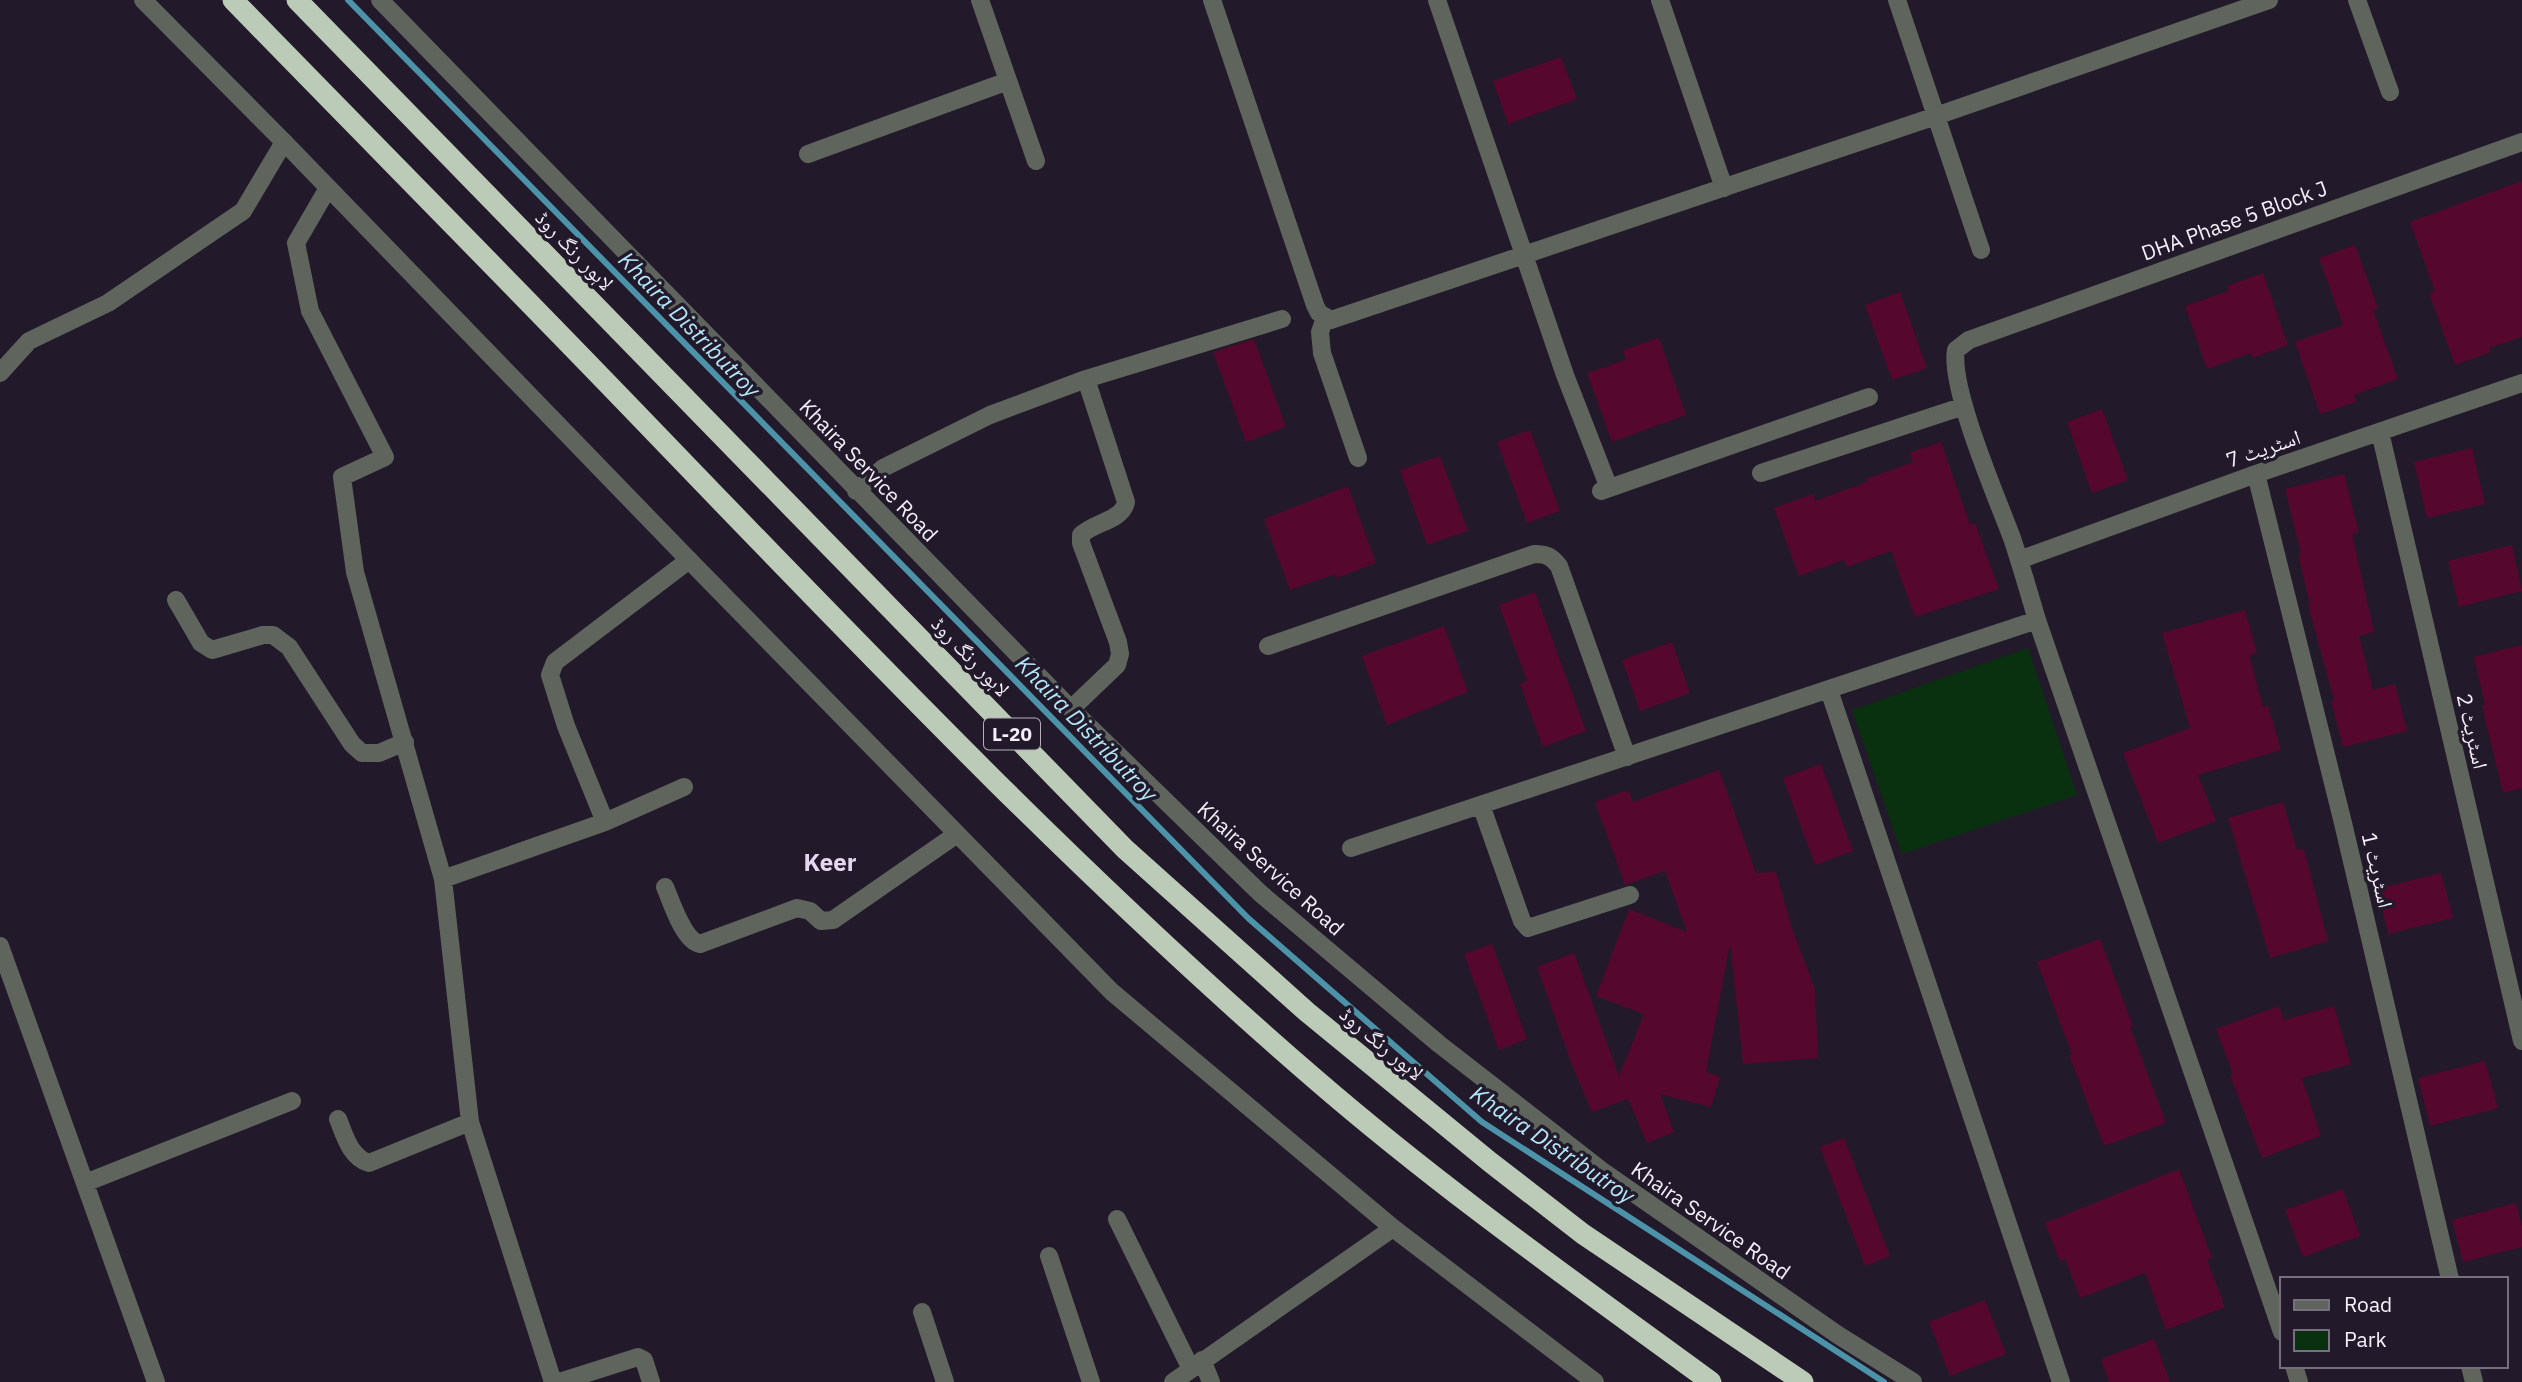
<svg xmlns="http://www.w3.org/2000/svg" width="2522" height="1382" viewBox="0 0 2522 1382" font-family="'IBM Plex Sans','Noto Naskh Arabic',sans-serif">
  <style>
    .green { fill: #0a310f }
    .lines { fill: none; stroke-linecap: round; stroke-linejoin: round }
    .stream { stroke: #4c93aa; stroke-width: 6 }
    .building { fill: #56072e }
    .minor { stroke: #5f655d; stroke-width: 18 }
    .tertiary { stroke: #5f655d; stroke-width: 18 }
    .motorway { stroke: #bbcbb7; stroke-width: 21 }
    .labels { text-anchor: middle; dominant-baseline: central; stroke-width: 7; stroke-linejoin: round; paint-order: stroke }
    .shield { fill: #221a2a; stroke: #b5afbc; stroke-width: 2 }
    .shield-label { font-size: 19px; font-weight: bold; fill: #f4effa }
    .street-label { font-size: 21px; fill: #f4effa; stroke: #221a2a }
    .water-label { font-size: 23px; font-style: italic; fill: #b4e6f9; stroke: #221a2a }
    .quarter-label { font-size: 24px; font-weight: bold; fill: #e3d8ef; stroke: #221a2a }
  </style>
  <rect width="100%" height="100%" fill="#221a2a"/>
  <path class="green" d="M2028,648L2077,795L1902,854L1852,710Z"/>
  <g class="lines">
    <path class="stream" d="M348,0L1248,918L1482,1122L1884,1382"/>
  </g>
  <path class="building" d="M1561,57L1577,99L1508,124L1493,81Z
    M2522,181V337L2489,348L2491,352L2455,365L2429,293L2435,291L2410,222Z
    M2355,245L2378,308L2373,310L2398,379L2354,395L2356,402L2320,414L2295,342L2343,325L2319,258Z
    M2263,273L2288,345L2253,358L2251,353L2207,369L2185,306L2229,291L2227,286Z
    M1900,292L1927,368L1892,380L1865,305Z
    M1659,338L1686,415L1612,442L1587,373L1626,360L1623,350Z
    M1254,339L1286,427L1246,442L1213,352Z
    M2102,409L2128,480L2092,493L2067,422Z
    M1530,430L1560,511L1527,523L1497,442Z
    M1941,442L1970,525L1975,523L1999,589L1915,617L1891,551L1847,567L1844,560L1799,576L1774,508L1813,494L1815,501L1867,482L1866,479L1913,462L1909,453Z
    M2472,448L2485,504L2427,518L2414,462Z
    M1440,456L1468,531L1427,545L1400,470Z
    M2344,474L2359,533L2352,534L2374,632L2359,636L2373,690L2395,684L2407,731L2343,747L2331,701L2334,700L2308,605H2310L2298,554H2301L2285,489Z
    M1348,486L1376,563L1336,578L1335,574L1290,590L1264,519Z
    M2512,545L2522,591L2459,607L2448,561Z
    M1535,592L1586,731L1543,747L1520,684L1527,681L1499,605Z
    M2245,610L2257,653L2249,655L2263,707L2268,706L2281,750L2198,775L2216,821L2158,843L2123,753L2190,728L2162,633Z
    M1444,626L1468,692L1387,725L1362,656Z
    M1672,642L1690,693L1640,711L1622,660Z
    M2522,645V788L2503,793L2482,706L2485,705L2474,657Z
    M1821,764L1853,851L1815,865L1783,778Z
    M1719,770L1756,873L1776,872L1792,928L1815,990L1818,1058L1743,1064L1730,943L1706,1072L1720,1077L1711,1107L1660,1094L1674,1132L1647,1143L1628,1099L1592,1112L1572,1065L1537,967L1574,953L1619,1076L1644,1014L1596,996L1629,909L1687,932L1665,871L1625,885L1595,802L1628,790L1633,802Z
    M2283,802L2297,850L2304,849L2328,941L2270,958L2228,818Z
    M2441,873L2453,918L2388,934L2377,889Z
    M2100,939L2133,1026L2130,1027L2166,1123L2104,1146L2069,1055L2072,1054L2037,962Z
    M1492,944L1527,1039L1499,1050L1464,954Z
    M2279,1006L2284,1020L2334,1006L2351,1064L2302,1078L2321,1136L2262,1158L2230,1075L2233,1074L2216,1029Z
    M2485,1061L2498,1108L2430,1126L2418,1078Z
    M1844,1138L1890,1256L1865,1266L1820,1147Z
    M2179,1169L2212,1258L2207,1260L2225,1307L2166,1330L2145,1273L2080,1298L2065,1259L2060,1261L2045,1223Z
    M2343,1189L2360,1236L2303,1257L2285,1210Z
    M2516,1203L2522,1227V1247L2463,1262L2452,1220Z
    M1985,1300L2006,1354L1950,1376L1929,1322Z
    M2154,1339L2170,1382H2109L2101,1359Z"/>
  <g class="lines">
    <path class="minor" d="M380,0L1071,709L1260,893L1439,1044L1605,1173L1838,1335L1913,1382
      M980,0L1036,161
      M1212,0L1315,305L1319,313L1331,320L1936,116L2269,0
      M1437,0L1565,375L1609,488
      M1660,0L1724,188
      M1897,0L1981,250
      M2357,0L2390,92
      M808,154L1008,81
      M328,188L296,243L310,311L385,457L342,477L355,572L443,879L470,1122L553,1382
      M1325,318L1320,332L1322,353L1358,458
      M0,373L29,341L108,303L243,211L284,142
      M2380,432L2522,1041
      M1761,473L1964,406
      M2256,474L2343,823L2450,1279
      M856,491L883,468L990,415L1086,379L1282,319
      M1601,491L1869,397
      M2019,560L2256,474L2522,383
      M176,600L201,643L212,650L263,635H273L289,647L352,744L362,753H379L405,742
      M1268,646L1534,554C1546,554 1551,556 1559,566L1627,757
      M1829,690L2061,1382
      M1071,709L1117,665L1120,654L1118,642L1081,543V535C1094,522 1122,521 1126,502L1086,379
      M1481,805L1522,921L1528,928L1630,895
      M605,822L566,726L550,675L555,662L689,560
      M1351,848L2037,620
      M443,879L605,822L684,787
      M665,887C672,903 683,940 700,944L797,908L810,911L821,921L833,920L957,834
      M0,946L156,1382
      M338,1119C345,1136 350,1157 369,1163L470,1122
      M85,1183L292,1101
      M1117,1219L1191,1369
      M1049,1256L1091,1382
      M922,1312L945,1382
      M2282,1332L2037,620C2029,593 2021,565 2012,538C1997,498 1949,387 1956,350L1969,340L2522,142
      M1202,1360L1211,1382
      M2294,1366L2299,1382
      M2470,1366L2474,1382
      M559,1382L638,1357L644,1360L651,1382
      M1173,1382L1393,1228"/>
    <path class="tertiary" d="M143,0L284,142L689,560L1112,992L1393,1228L1595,1382"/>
    <path class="motorway" d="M233,0C375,146 519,291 660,438C872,658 1083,879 1315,1079C1441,1188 1577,1284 1711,1382
      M297,0L1125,849L1307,1012L1490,1162L1583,1234L1803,1382"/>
  </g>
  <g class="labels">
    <rect class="shield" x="984" y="718.5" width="56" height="31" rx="5"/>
    <g class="shield-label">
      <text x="1012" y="734">L-20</text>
    </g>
    <g class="street-label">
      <text transform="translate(2234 220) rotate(-20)">DHA Phase 5 Block J</text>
      <text transform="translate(575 250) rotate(46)">لاہور رنگ روڈ</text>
      <text transform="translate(2263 448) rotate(-19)">اسٹریٹ 7</text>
      <text transform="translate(869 470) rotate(46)">Khaira Service Road</text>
      <text transform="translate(971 656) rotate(46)">لاہور رنگ روڈ</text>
      <text transform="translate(2473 731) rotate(77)">اسٹریٹ 2</text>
      <text transform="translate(1271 868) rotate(42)">Khaira Service Road</text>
      <text transform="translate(2378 870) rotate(77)">اسٹریٹ 1</text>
      <text transform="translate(1382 1043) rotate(40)">لاہور رنگ روڈ</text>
      <text transform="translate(1711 1220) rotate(35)">Khaira Service Road</text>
    </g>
    <g class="water-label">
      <text transform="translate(690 324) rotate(46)">Khaira Distributroy</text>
      <text transform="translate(1087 728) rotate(46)">Khaira Distributroy</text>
      <text transform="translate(1553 1144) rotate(34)">Khaira Distributroy</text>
    </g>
    <g class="quarter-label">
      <text x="830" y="862">Keer</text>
    </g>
  </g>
  <rect x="2280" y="1277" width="228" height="91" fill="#221a2a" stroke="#766f7d" stroke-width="2"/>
  <rect x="2294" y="1300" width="35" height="10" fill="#5f655d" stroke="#766f7d" stroke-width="2"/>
  <text x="2344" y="1312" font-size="21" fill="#f4effa">Road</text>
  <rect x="2294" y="1330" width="35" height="21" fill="#0a310f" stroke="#766f7d" stroke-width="2"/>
  <text x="2344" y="1347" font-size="21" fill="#f4effa">Park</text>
</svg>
